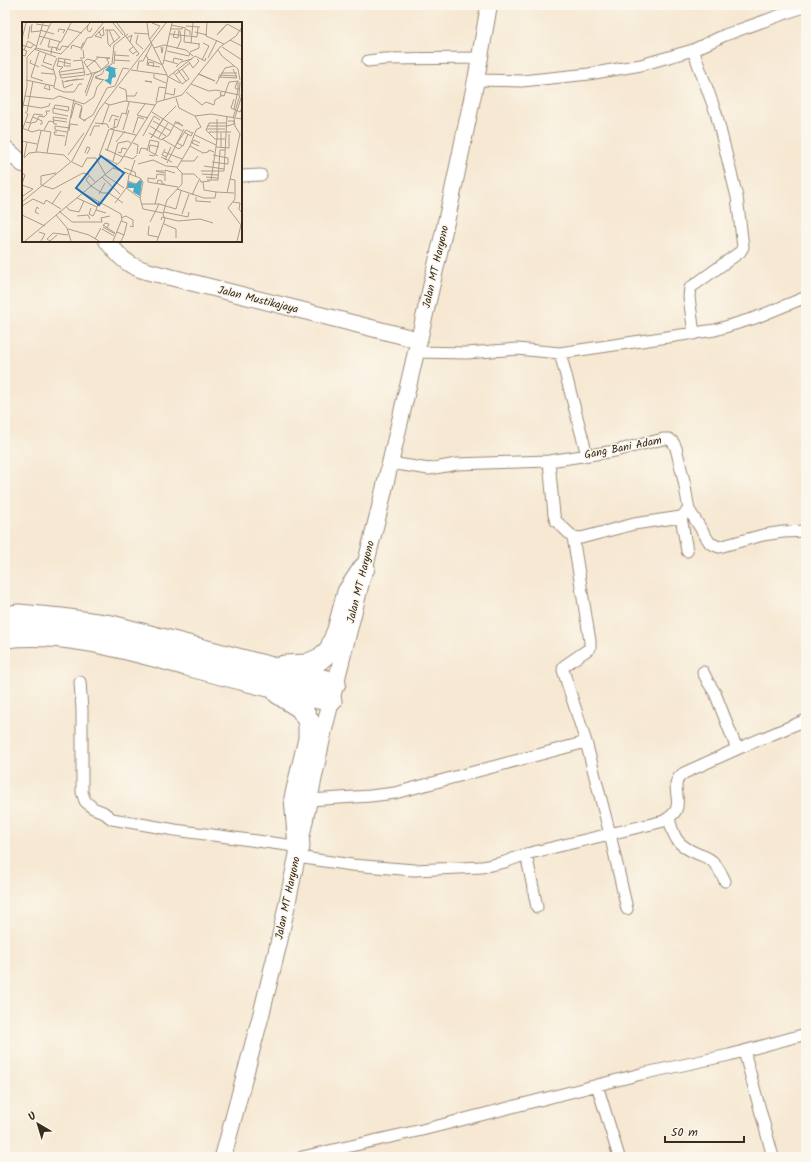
<svg xmlns="http://www.w3.org/2000/svg" width="811" height="1162" viewBox="0 0 811 1162" font-family="Kalam,sans-serif">
  <style>
    .lines { fill: none; stroke-linecap: round; stroke-linejoin: round }
    .street-casing { stroke: #988978; stroke-width: 13 }
    .secondary-casing { stroke: #988978; stroke-width: 18 }
    .highway-casing { stroke: #988978; stroke-width: 23 }
    .street { stroke: #fff; stroke-width: 11 }
    .secondary { stroke: #fff; stroke-width: 16 }
    .highway { stroke: #fff; stroke-width: 21 }
    .labels { text-anchor: middle; dominant-baseline: central; stroke-width: 3; stroke-linejoin: round; paint-order: stroke }
    .street-label { font-size: 11px; fill: #3b2a1e; stroke: #fbf7ec }
    .inset-road { fill: none; stroke: #ab9c8a; stroke-width: 1 }
    .view { fill: #1f6fb2; fill-opacity: 0.15; stroke: #1f6fb2; stroke-width: 2 }
    .inset-edge { fill: none; stroke: #3b2a1e; stroke-width: 2 }
  </style>
  <rect width="100%" height="100%" fill="#fbf7ec"/>
  <filter id="ink" filterUnits="userSpaceOnUse"><feTurbulence type="fractalNoise" baseFrequency=".025" numOctaves="2"/><feDisplacementMap in="SourceGraphic" scale="8" xChannelSelector="R" yChannelSelector="G"/><feConvolveMatrix kernelMatrix="1 2 1 2 8 2 1 2 1" color-interpolation-filters="sRGB"/></filter>
  <filter id="wash" filterUnits="userSpaceOnUse"><feTurbulence type="fractalNoise" baseFrequency=".012" numOctaves="4" result="noise"/><feDisplacementMap in="SourceGraphic" scale="16" xChannelSelector="R" yChannelSelector="G"/><feGaussianBlur stdDeviation="0.9" result="paint"/><feColorMatrix in="noise" values="0 0 0 0 0 0 0 0 0 0 0 0 0 0 0 0 0 1.4 0 .05"/><feComposite in="paint" operator="in"/></filter>
  <g filter="url(#wash)">
    <rect width="100%" height="100%" fill="#f6e8d2"/>
  </g>
  <g filter="url(#ink)">
    <g class="lines">
      <defs>
        <path id="street" d="M693,50L716,113L737,197L743,247L740,252L690,288L689,297L694,334
          M368,61L384,59L480,58
          M476,80L522,81L589,74L641,65L693,50L725,35L806,6
          M241,176L261,175
          M416,352L467,353L517,349L560,353L715,330L755,318L806,297
          M560,353L587,455
          M549,461L554,515L556,521L573,537L581,538L634,524L681,517L689,510
          M390,463L429,469L457,464L549,461L615,451L663,439H669L673,442L676,448L684,481L689,510L710,543L719,547L763,535L783,532L806,531
          M681,517L687,551
          M573,537L590,641V648L564,666L563,670L586,742L610,834L627,909
          M703,672L708,682L715,693L737,749
          M80,682L82,710V792L85,801L93,808L103,812L112,819L175,830L287,845L299,847
          M309,800L370,796L395,793L586,742
          M669,818C674,839 677,845 698,854C703,856 710,858 714,863C719,868 722,875 725,881
          M526,854L537,907
          M297,857L352,865L414,870L482,867L505,862L526,854L664,821C668,818 674,815 676,810C682,797 668,783 684,773L737,749L806,720
          M744,1051L773,1157
          M597,1085L619,1157
          M302,1157L422,1130L641,1074L729,1055L806,1034"/>
        <path id="secondary" d="M5,148L23,164
          M107,241C113,248 119,257 127,262C138,271 156,273 170,277L419,340
          M223,1157L261,1015L279,942L324,729L380,507L416,352L419,340L451,200L476,80L489,5"/>
        <path id="highway" d="M5,617L19,615L61,619L111,626L264,666L335,683
          M5,637C67,630 128,649 187,665C235,678 283,690 331,701
          M284,666L306,665L320,659L330,650L338,630L348,592L364,568
          M278,693L301,708L309,722V739L295,798L299,847"/>
      </defs>
      <use href="#street" class="street-casing"/>
      <use href="#secondary" class="secondary-casing"/>
      <use href="#highway" class="highway-casing"/>
      <use href="#street" class="street"/>
      <use href="#secondary" class="secondary"/>
      <use href="#highway" class="highway"/>
    </g>
  </g>
  <g class="labels">
    <g class="street-label">
      <text transform="translate(436 267) rotate(-77)">Jalan MT Haryono</text>
      <text transform="translate(258 300) rotate(14)">Jalan Mustikajaya</text>
      <text transform="translate(623 448) rotate(-11)">Gang Bani Adam</text>
      <text transform="translate(361 582) rotate(-76)">Jalan MT Haryono</text>
      <text transform="translate(288 898) rotate(-78)">Jalan MT Haryono</text>
    </g>
  </g>
  <g transform="translate(22 22)">
    <rect width="220" height="220" fill="#f6e8d2"/>
    <path d="M87,44L96,47H93L94,55L90,56L89,63L82,58L86,57L87,50L83,48ZM119,158L120,159L118,174L111,170L112,166H105L106,160L113,162Z" fill="#47abc6"/>
    <path class="inset-road" d="M91,1L101,13M95,1L103,12M125,1L127,16L146,55L142,78M185,1L184,14L202,22M10,2L9,10L18,9M14,2L27,4M205,2L220,10M66,3L65,8L68,10L70,6M149,3L164,6M164,4L178,5M46,7L60,11M148,7H160L161,5M18,8L32,12M83,8H92L98,16M85,8L86,22L89,25M87,8L92,20M77,9L79,14L82,13L81,5M153,9L151,15L156,16L157,8M36,10L37,7L43,8L41,11M173,10L185,13M112,11L126,12M102,12L117,32L114,34M148,12L175,15L176,5M116,13L114,21L121,27M168,13V9L163,7L162,20L178,22M195,13L205,2M195,13L205,2M17,14L39,20L49,1M80,16L73,14L82,5M105,16L110,13L108,20M0,17L4,1M6,17L8,4M28,17L26,25H30L29,32M128,17L138,4L130,1M208,18L220,24M169,21L171,1M0,23L9,26L12,22M18,23L29,1M87,24L98,15M30,25L35,26L38,19M111,25L107,28L111,32L115,29M139,25L140,31L141,25M200,25L220,38M14,26L39,32L68,1M132,26L142,23L164,28L171,34M0,27L5,29L3,34L0,33M12,27L34,35M49,27L50,23L59,26L61,21H63M155,27L159,18L158,9M2,28L6,19L14,24M59,28L65,16L70,15L81,1M196,28L200,34L216,47L218,58M35,29L34,26L38,28L40,24L47,25M145,29L167,34L168,31M17,30L9,55L21,59M168,30L177,26V22M24,32L21,40L30,43M93,33L107,34M124,33L126,37L141,43M74,35L88,36L85,37M36,36L49,38M37,36L35,44L41,45L37,49L39,56L63,53L60,38L51,39M58,36H62L61,28M186,36L195,18M43,37L42,44H49M65,37L62,40L65,45L77,35M65,37L73,39L79,47M126,37L125,43L138,45M9,38L8,41L17,45M92,38L108,39M142,38L156,42M180,38L187,24L181,21M36,39L49,42M151,40L152,36L161,38M167,40L171,46L177,39L175,37M92,42L93,29M141,42L150,1M19,43L31,48M126,43L127,40L132,41L131,45M154,45L159,40L170,37M109,48L145,53M115,48L117,39H121L130,22M156,48L164,59M38,50L62,46M19,51L32,52M152,51L160,62L167,57L160,47M199,51H215M132,52V56L144,61M154,52L168,41M176,52L193,59L177,52M38,53L63,50M64,53L78,49L87,41L84,36M197,53L215,54M73,55L80,52L82,48M146,55L173,34L183,39L184,36M147,55L158,61M196,55L215,56L211,47M73,56L81,58L73,55M4,58L32,64L34,56L31,46L35,36M40,58L42,66L51,62M44,59L62,57M41,60L56,57M130,60L123,59L130,60M25,62L22,66L28,68L27,63M169,62L187,69L194,68L217,73M194,62L203,46L212,44M32,64V66L42,70H52L57,62H60M97,65L104,68L105,79M164,70L180,83L184,80L192,83L193,78L201,73M199,70L198,73L202,74L207,60L217,59M63,71L70,52L65,45M143,71L152,73L153,66M215,73V72L216,67V60H215L213,66L214,67H217M217,73L218,60M3,74L31,77L37,74L62,82L72,75L75,65L82,57M64,74L72,52L90,42L92,23L106,12M104,74H113L115,70M154,76L157,86L173,94L189,92L220,97M212,77L209,86L218,90L220,86M134,80L137,65L144,66M83,81L88,83L103,79L133,83M123,82L115,93L126,96M1,83L19,86L27,84L28,81M32,86L33,83L47,85L46,89M60,86L58,96L64,99M212,87L215,73M0,89L5,64V35L14,26L21,1M46,89L31,86V91L46,94M5,90L11,59M130,90L160,109M104,92L107,80M11,95L20,99V102H18M213,95L220,73M49,96L53,81L60,84L57,96M211,96L218,73M141,97L129,116L141,97L154,84M31,98L45,100M61,99L71,93L85,66L93,64L101,46L107,47M131,99L149,109M4,100L8,101L12,92L21,93M87,100L90,93L97,95M73,101L85,102L87,106M35,102H32L31,95L45,97M154,102V101L156,100L161,104L155,101M80,103L87,83M128,104L144,114M186,104H204M205,104L212,102V99H206M0,106L10,110L17,108L29,110L25,131M1,106L6,92L3,90M92,106L93,97L96,98M88,107L114,113M88,107L95,105L100,91L105,92M185,107H203M6,108L9,101L14,100L17,94L22,95L25,92L24,89H28M22,108L27,99L32,100M101,108L107,88M184,108L193,117H203M184,108L187,101H204M47,109L48,102L56,103M35,110H32L33,113L43,114M45,110L33,108V104L48,106M162,110L169,114L171,110M187,110H209M111,111L116,95L122,97M127,111L139,118L147,113L154,99M173,113L194,123M68,114L72,104H78M121,114L132,94L138,98M136,117L146,101M140,117L157,127L160,124M195,117L194,125L207,126V112M195,117V97M0,119L15,122M94,120L103,109M111,121L116,123L115,132M155,121L161,124L166,112M154,123L164,108L170,111M43,124L52,77M168,124L181,131L186,130L187,128L192,130M177,124L170,121L172,118L178,121M199,125V111M83,127L101,135M143,127L140,133L145,135M85,129L92,108M125,129L128,118L137,120L134,131L132,134L127,133M14,130L19,109M96,130L99,131L100,126L105,127M142,130L160,137M63,131L65,125L68,126L65,132M117,132L119,126L125,127M46,133L62,111M77,134L87,107M102,134L111,137L115,133M136,134L127,129L128,123L137,125M2,135L5,120M139,135L150,140M2,136L7,131L16,130L42,133L48,139M83,136L95,142M143,138L149,125M91,139L96,121L106,119L110,122M159,139H172L176,134M50,140L60,145L65,136H74L83,152M190,140L206,142V136L191,133M145,141L162,107M116,142L131,138L144,144L155,145M182,144L202,147M91,146L118,156L121,160L118,176M102,146L113,150L114,155M179,149H202M202,149L205,94M0,151L3,153L0,162M34,151L19,154V163L31,167L61,151L66,152L73,160M142,151L134,149H142M160,152H172L176,156M180,152L196,153M83,153L102,166M108,153L113,138M67,154L64,158L69,164M80,155L98,172M184,155L196,156M177,156L179,160L188,159M133,157L126,156V160L156,165M134,157L135,152L142,153M208,157L213,158V177L206,186L219,203L215,219M185,158H196L198,128H203M189,158L194,125M106,159L114,162L119,157M143,159V148L153,151M181,160L182,168L194,170M135,161L136,158L140,159V162H143M0,163L11,167L1,174M69,164L80,171H87L101,181M104,166L118,176L121,187L141,191M155,167L182,176H193L194,170L212,171M61,171L99,192L100,197L91,219M205,171L218,112L213,104L212,96M77,172L83,161M170,173L177,158M174,175V179L189,180M55,176L75,185M77,179L74,188L84,191M0,180L50,139L77,88L144,1M211,180L218,181L217,187L220,191M93,181L105,165L107,153M30,182L39,169M120,182H137L154,187L159,169M133,182L137,166M0,184L11,177L22,182L24,178L39,187M44,184L47,188L57,190L62,179M69,186L67,192L71,194L74,188M37,189L50,200M142,190L166,195L167,190M17,192L13,190L15,185L17,187M160,192L167,172M0,193L23,204M34,193L45,206L49,219M55,194L66,193L68,197M99,196L104,194L111,198V205L108,204M139,198L140,195L156,199L178,197L191,201M99,199L105,201L102,213M50,200H72M72,200H80L79,196L88,194M128,200L137,182M142,202L154,207V216M81,203L93,211M81,204L83,201L87,202L85,206M127,204L126,213L136,215M81,205L93,212M46,207L67,213L77,219M80,207L92,214M17,210L23,212L19,219M95,210L102,213L99,219M35,213L28,219L25,217L31,211L46,213M73,217L79,206M3,219L98,140L135,80L160,73L198,25L214,14L220,5M135,219L143,197L141,192L145,178L160,162V151L155,146L168,124L174,108L179,105L173,94"/>
    <path class="view" d="M79,134L102,151L77,183L54,166Z"/>
    <rect width="220" height="220" class="inset-edge"/>
  </g>
  <rect width="811" height="1162" fill="none" stroke="#fbf7ec" stroke-width="20"/>
  <g transform="translate(38 1124) rotate(322)" stroke="#fbf7ec" stroke-width="3" paint-order="stroke">
  <path d="M0-3L7 15L0 10L-7 15Z" fill="#3b2a1e"/>
  <text y="-6" font-size="11" font-weight="bold" text-anchor="middle" fill="#3b2a1e">U</text>
  </g>
  <path d="M665 1136v6h79v-6" fill="none" stroke="#3b2a1e" stroke-width="2"/>
  <text x="671" y="1136" font-size="12" fill="#3b2a1e" stroke="#fbf7ec" stroke-width="3" paint-order="stroke">50 m</text>
</svg>
